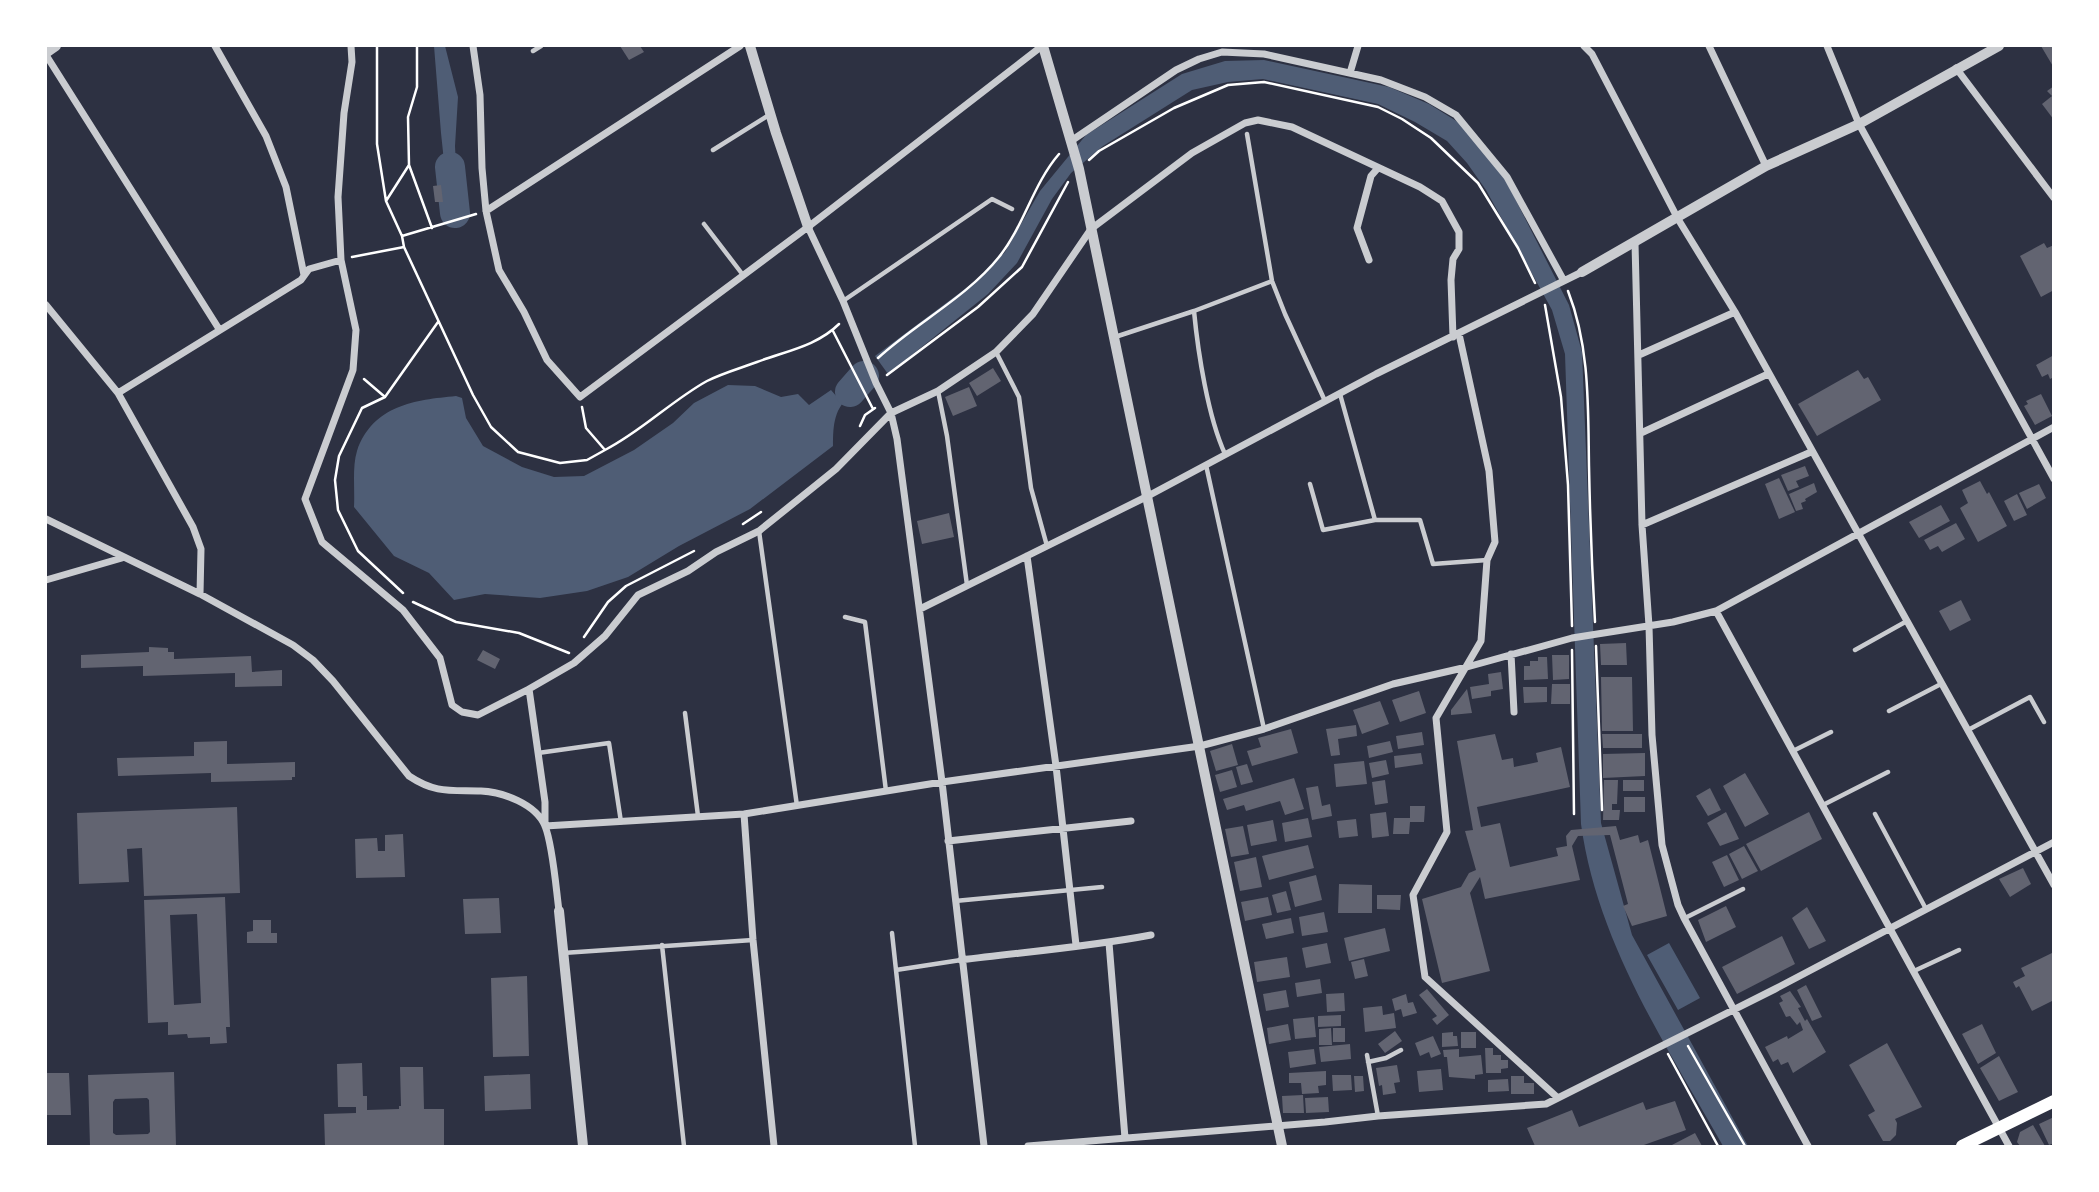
<svg xmlns="http://www.w3.org/2000/svg" width="2099" height="1192" viewBox="0 0 2099 1192" font-family="Arial,sans-serif">
  <style>
    .water { fill: #4f5d75 }
    .lines { fill: none; stroke-linecap: round; stroke-linejoin: round }
    .river { stroke: #4f5d75; stroke-width: 30 }
    .building { fill: #626471; fill-rule: evenodd }
    .path { stroke: #fff; stroke-width: 2.5 }
    .service { stroke: #caccd0; stroke-width: 4.5 }
    .minor { stroke: #caccd0; stroke-width: 7 }
    .tertiary { stroke: #caccd0; stroke-width: 10 }
    .secondary { stroke: #fff; stroke-width: 12 }
  </style>
  <rect width="100%" height="100%" fill="#2d3142"/>
  <path class="water" d="M434,46H445L458,97L455,146L458,208L449,209L441,133Z
    M1264,60L1389,87L1429,104L1458,122L1503,175L1569,305L1582,352L1601,823L1632,935L1748,1146H1723C1666,1045 1597,942 1581,824L1565,354L1552,310L1486,190L1467,163L1447,141L1415,122L1378,104L1263,79L1228,82L1192,90L1103,146L1071,173L1052,199L1017,263L988,294L888,374L875,356L977,280L1005,252L1040,191L1086,135L1182,74L1225,61Z
    M728,385L755,386L781,397L798,394L809,405L831,390L837,397L847,390L852,395C834,407 833,425 833,446L750,509L679,546L628,577L587,591L540,598L485,594L454,600L429,573L394,556L354,507C355,490 352,467 357,451C373,405 415,400 456,396L462,398L466,418L483,446L522,467L554,477L584,476L634,450L673,423L694,403Z
    M1669,943L1700,998L1678,1010L1647,955Z"/>
  <g class="lines">
    <path class="river" d="M450,167L455,213
      M850,392L864,376"/>
  </g>
  <path class="building" d="M620,46H640L644,52L629,60Z
    M2041,46H2054V68Z
    M2054,86V120L2042,104L2052,96L2047,91Z
    M441,185L443,202H435L433,186Z
    M2044,243L2047,248L2054,245V290L2041,297L2020,256Z
    M2054,355V377L2050,379L2048,374L2042,377L2036,365Z
    M993,368L1001,381L977,396L969,383Z
    M1858,370L1864,379L1868,377L1881,400L1817,436L1798,404Z
    M969,387L977,406L953,416L945,397Z
    M2041,394L2052,416L2035,425L2024,406L2028,404L2026,401Z
    M1805,466L1809,476L1796,481L1799,487L1788,491L1781,475Z
    M1779,478L1795,512L1779,519L1765,484Z
    M1980,481L1987,494L1989,492L2007,526L1978,542L1960,508L1968,503L1962,490Z
    M1814,483L1817,492L1805,499L1806,501L1801,503L1803,509L1796,511L1789,494Z
    M2039,484L2046,498L2027,509L2019,493Z
    M2017,494L2027,515L2014,521L2004,501Z
    M1941,505L1950,521L1919,538L1909,522Z
    M949,513L954,537L922,544L917,521Z
    M1956,523L1965,539L1942,552L1938,546L1930,550L1924,540Z
    M1961,600L1971,620L1950,631L1939,611Z
    M1626,643L1627,665H1601L1600,644Z
    M149,647L168,648V652H174V659L251,656L252,672L282,670V686L235,687V673L143,676V666L81,668V655L149,652Z
    M483,650L500,659L495,669L477,660Z
    M1552,655H1569V679L1553,680Z
    M1538,657H1547L1548,679L1524,680V666H1530V661H1538Z
    M1501,672L1503,689L1491,691V696L1472,699L1470,687L1489,684L1488,674Z
    M1601,677H1632L1633,731H1602Z
    M1552,684H1570V704H1551Z
    M1523,687H1547V702L1524,703Z
    M1467,689L1472,713L1451,715V710Z
    M1419,691L1426,713L1400,722L1392,700Z
    M1380,701L1389,724L1362,734L1353,710Z
    M1356,725L1357,736L1338,739L1340,755L1331,756L1326,729Z
    M1291,729L1298,753L1252,766L1247,751L1261,747L1258,738Z
    M1422,732L1424,745L1398,749L1396,736Z
    M1495,734L1502,760L1513,758L1514,767L1538,762L1536,753L1561,747L1570,787L1477,807L1481,827L1500,823L1510,867L1558,856L1556,848L1567,846L1566,836L1571,830L1616,826L1620,840L1638,835L1640,843L1648,840L1667,916L1632,926L1623,906L1628,904L1610,835L1578,836L1572,846L1580,880L1485,899L1480,877L1470,893L1490,971L1442,983L1422,899L1461,887L1469,873L1476,870L1465,831L1473,830L1457,741Z
    M1602,734H1642V748H1603Z
    M227,741V764L295,762V777H292V780L211,782V773L118,776L117,758L194,756V742Z
    M1390,741L1393,752L1369,758L1367,746Z
    M1232,744L1238,765L1216,771L1210,751Z
    M1421,753L1423,764L1395,768L1394,756Z
    M1645,753V776L1603,778V754Z
    M1386,760L1389,774L1372,778L1369,763Z
    M1364,761L1367,784L1336,787L1334,764Z
    M1247,764L1253,782L1241,785L1236,767Z
    M1232,770L1237,787L1220,792L1215,775Z
    M1745,773L1769,814L1745,827L1723,786Z
    M1294,778L1304,809L1285,815L1280,801L1246,811L1244,805L1227,810L1223,799Z
    M1385,780L1388,803L1375,805L1372,782Z
    M1604,780H1618L1617,804H1612V810H1620L1619,820H1603Z
    M1623,780H1644V791H1623Z
    M1318,786L1322,806L1330,804L1332,816L1312,820L1306,788Z
    M1710,788L1721,810L1708,816L1696,796Z
    M1624,797H1645V812H1624Z
    M1410,806H1425L1424,822H1410L1409,834H1393L1394,818H1410Z
    M237,807L240,893L144,896L142,848L127,849L129,882L79,884L77,813Z
    M1386,812L1389,836L1372,838L1370,814Z
    M1726,812L1739,839L1720,846L1707,823Z
    M1809,812L1822,839L1761,871L1746,844Z
    M1308,818L1312,837L1285,842L1282,823Z
    M1356,819L1358,836L1339,838L1337,821Z
    M1273,820L1277,841L1251,846L1247,825Z
    M1243,826L1249,854L1231,857L1225,829Z
    M403,834L405,877L356,878L355,839L377,838L378,851H385V835Z
    M1308,845L1314,868L1269,880L1262,856Z
    M1744,846L1758,871L1742,879L1729,854Z
    M1727,855L1739,880L1724,887L1712,862Z
    M1256,857L1262,887L1240,891L1234,862Z
    M2023,868L2031,884L2010,897L1999,879Z
    M1316,875L1322,900L1295,907L1289,882Z
    M1339,884L1372,885V913H1338Z
    M1286,891L1291,910L1277,913L1272,895Z
    M1377,895H1401L1400,910L1377,909Z
    M225,897L230,1027H226L227,1043L210,1044V1037L188,1038L187,1034L168,1035V1022L148,1023L144,900ZM197,914L201,1003L174,1005L170,915Z
    M1268,897L1272,915L1245,921L1241,902Z
    M499,898L501,933L465,934L463,899Z
    M1726,906L1736,927L1706,942L1698,920Z
    M1807,907L1826,941L1809,949L1792,918Z
    M1324,912L1328,932L1302,936L1299,917Z
    M1291,918L1294,933L1266,939L1262,924Z
    M253,920H271V933H277V943H247V932L253,931Z
    M1385,928L1390,951L1349,961L1344,938Z
    M1782,936L1795,964L1737,994L1722,967Z
    M1327,943L1331,963L1306,968L1302,948Z
    M2054,952V1000L2032,1011L2019,986L2016,988L2013,982L2025,976L2021,968Z
    M1287,957L1290,977L1257,982L1254,962Z
    M1364,959L1368,976L1355,979L1351,962Z
    M527,976L529,1056L493,1057L491,978Z
    M1320,979L1322,993L1297,997L1295,983Z
    M1806,985L1822,1017L1812,1021L1797,990Z
    M1427,989L1449,1015L1437,1025L1432,1019L1437,1016L1419,995Z
    M1286,990L1289,1007L1266,1011L1263,994Z
    M1790,991L1801,1007L1798,1008L1805,1021L1807,1019L1826,1052L1793,1073L1788,1062L1781,1065L1778,1059L1773,1062L1765,1047L1787,1036L1788,1039L1803,1030L1800,1022L1797,1025L1790,1016L1786,1017L1779,1003L1783,1001L1780,996Z
    M1344,993L1345,1011L1327,1012L1326,994Z
    M1406,994L1408,1003L1413,1002L1417,1013L1403,1017L1401,1009L1395,1011L1392,999Z
    M1382,1006L1383,1015L1394,1013L1396,1028L1365,1032L1363,1008Z
    M1341,1015V1026L1318,1027V1016Z
    M1314,1017L1316,1037L1295,1039L1293,1019Z
    M1288,1024L1291,1040L1269,1044L1267,1028Z
    M1982,1024L1996,1053L1978,1064L1962,1034Z
    M1331,1028L1332,1045H1319V1029Z
    M1333,1028H1345V1042H1333Z
    M1395,1031L1402,1041L1385,1053L1378,1044Z
    M1453,1032V1036H1457L1458,1046L1442,1047V1033Z
    M1461,1032H1476V1048H1461Z
    M1433,1036L1441,1054L1431,1058L1429,1052L1420,1056L1415,1043Z
    M1887,1043L1922,1107L1895,1119L1897,1123L1896,1135L1890,1141H1883L1868,1115L1875,1111L1849,1065Z
    M1350,1044L1351,1059L1321,1062L1319,1047Z
    M1485,1048H1493V1055H1501V1060H1508V1068L1501,1069V1073H1486Z
    M1314,1049L1316,1064L1290,1068L1288,1052Z
    M1459,1049V1057L1481,1055L1483,1074L1475,1075V1079L1449,1077L1447,1057H1444L1443,1050Z
    M1999,1056L2018,1092L1999,1101L1980,1068Z
    M362,1063L363,1096H367V1110L399,1109V1106H401L400,1067H423L424,1109H444V1146H325L324,1114L356,1113V1107H338L337,1064Z
    M1397,1065L1400,1082L1394,1083L1396,1093L1383,1095L1382,1085L1379,1086L1376,1068Z
    M1441,1069L1443,1090L1419,1092L1417,1071Z
    M1326,1071V1085L1318,1086L1319,1093L1302,1094L1301,1083H1289V1073Z
    M174,1072L176,1146H90L88,1075ZM147,1098L149,1100L150,1132L148,1134L116,1135L113,1133V1102L115,1099Z
    M46,1073H69L71,1115H46Z
    M530,1074L531,1109L485,1111L484,1076Z
    M1332,1075H1351L1352,1090L1333,1091Z
    M1354,1076H1363L1364,1091L1355,1092Z
    M1511,1076H1524V1083H1534V1094H1511Z
    M1508,1079L1509,1091L1488,1092V1080Z
    M1303,1095L1304,1113H1283L1282,1096Z
    M1328,1097L1329,1112L1306,1113L1305,1098Z
    M1675,1101L1686,1130L1641,1146H1535L1527,1128L1572,1110L1579,1127L1643,1102L1646,1110Z
    M2054,1117V1143L2049,1145L2039,1124Z
    M2033,1125L2045,1146H2020L2017,1142L2020,1132Z
    M1695,1133L1702,1146H1670Z"/>
  <g class="lines">
    <path class="path" d="M377,46V144L386,201L402,236L404,247L473,395L491,427L518,452L560,463L587,460L605,450
      M1089,160L1099,151L1174,108L1228,85L1264,82L1378,107L1402,119L1431,138L1478,183L1518,248L1535,283
      M409,165L432,228
      M386,201L409,165L408,117L417,87V46
      M402,236L476,214
      M352,257L404,247
      M1568,291C1590,347 1588,407 1589,466C1590,518 1592,570 1595,622
      M1545,305L1561,397L1568,485L1572,626
      M833,331L873,409
      M878,358C916,323 967,297 999,257C1024,226 1033,184 1059,154
      M887,375L978,307L1022,267L1068,182
      M364,379L385,397
      M582,407L586,428L605,450C642,431 671,401 707,381C723,373 741,368 757,362C786,351 817,346 839,324
      M860,426L865,415L875,408
      M743,524L761,512
      M403,593L358,551L338,510L335,480L339,456L362,408L385,397L438,322
      M413,602L456,622L519,633L569,653
      M584,637L608,602L626,586L694,551
      M1596,646L1602,810
      M1572,650L1574,814
      M1688,1046L1745,1146
      M1668,1054L1718,1146"/>
    <path class="service" d="M533,51L541,46
      M1247,134L1272,281L1285,314L1325,401
      M713,150L769,115
      M704,224L743,275
      M843,301L992,199L1012,209
      M1194,311C1198,353 1208,417 1225,454
      M1115,337L1194,311L1272,281
      M996,352L1019,397L1031,488L1047,546
      M938,391L947,436L967,585
      M1340,394L1375,520H1420L1433,564L1487,560
      M1206,465L1264,729
      M1310,484L1323,530L1375,520
      M759,531L797,806
      M845,617L865,622L886,791
      M1855,650L1907,621
      M1889,711L1941,684
      M685,713L698,816
      M1968,730L2030,697L2044,722
      M1793,751L1831,732
      M538,753L609,743L621,822
      M1823,805L1888,772
      M1875,814L1926,909
      M955,901L1102,887
      M1685,918L1743,889
      M892,933L915,1146
      M662,945L684,1146
      M563,953L753,940
      M896,970L961,960
      M1914,971L1959,950
      M1367,1055L1378,1116
      M1368,1062L1386,1058L1401,1050"/>
    <path class="minor" d="M215,46L266,136L286,187L304,275
      M351,46L352,62L344,113L338,197L341,260L356,330L353,370L305,499L322,542L403,610L440,658L452,705L462,712L478,715L529,689
      M473,46L480,95L482,168L486,211L499,270L524,312L547,360L580,397L808,227L1042,46
      M1584,46L1592,54L1678,219L1735,312L2054,885
      M1709,46L1766,166
      M1827,46L1859,124L2054,479
      M46,55L219,329
      M1956,68L2054,198
      M1350,73L1358,46
      M1071,141L1176,70L1199,59L1222,52L1264,54L1381,80L1425,97L1456,115L1507,177L1564,281
      M486,211L740,46
      M808,227L843,301L876,383L891,413L897,439L942,782L984,1146
      M1635,243L1642,525L1649,626L1652,735L1662,845L1678,905L1684,918L1808,1146
      M1369,260L1357,228L1371,176L1378,168
      M46,305L118,393L301,280L309,269L341,260
      M1459,334L1489,471L1495,542L1487,560L1481,641L1436,718L1447,832L1413,895L1425,977L1558,1098
      M1453,337L1451,280L1453,259L1459,249V232L1442,201L1420,187L1292,127L1258,120L1245,123L1192,153L1091,229L1033,314L996,352L938,391L891,413L836,469L759,531L716,552L688,571L638,595L605,636L574,663L529,689L545,802V826L744,814L942,782L1200,746L1264,729L1393,684L1467,667L1572,638L1673,622L1716,611L2009,1146
      M1639,355L1735,312
      M118,393L193,527L201,549L200,594
      M1641,433L1768,374
      M46,519L200,594L293,645L313,660L333,681L409,776C436,794 451,790 481,791C503,792 536,804 545,826C553,846 556,889 559,911
      M1642,525L1811,452
      M1027,556L1056,766L1076,945
      M46,580L122,558
      M920,609L1148,496L1376,374L1582,272
      M1716,611L2054,427
      M1511,654L1514,712
      M744,814L753,940L774,1146
      M948,841L1131,821
      M1109,943L1125,1138
      M961,960C1024,952 1088,947 1151,935
      M1028,1146L1325,1122L1378,1116L1546,1104L1775,989L2054,842"/>
    <path class="tertiary" d="M750,46L776,133L808,227
      M1043,46L1079,169L1282,1146
      M46,53L56,46
      M1582,272L1766,166L1859,124L1999,46
      M559,911L583,1146"/>
    <path class="secondary" d="M1962,1146L2054,1101"/>
  </g>
  <rect width="2099" height="1192" fill="none" stroke="#ffffff" stroke-width="94"/>
</svg>
